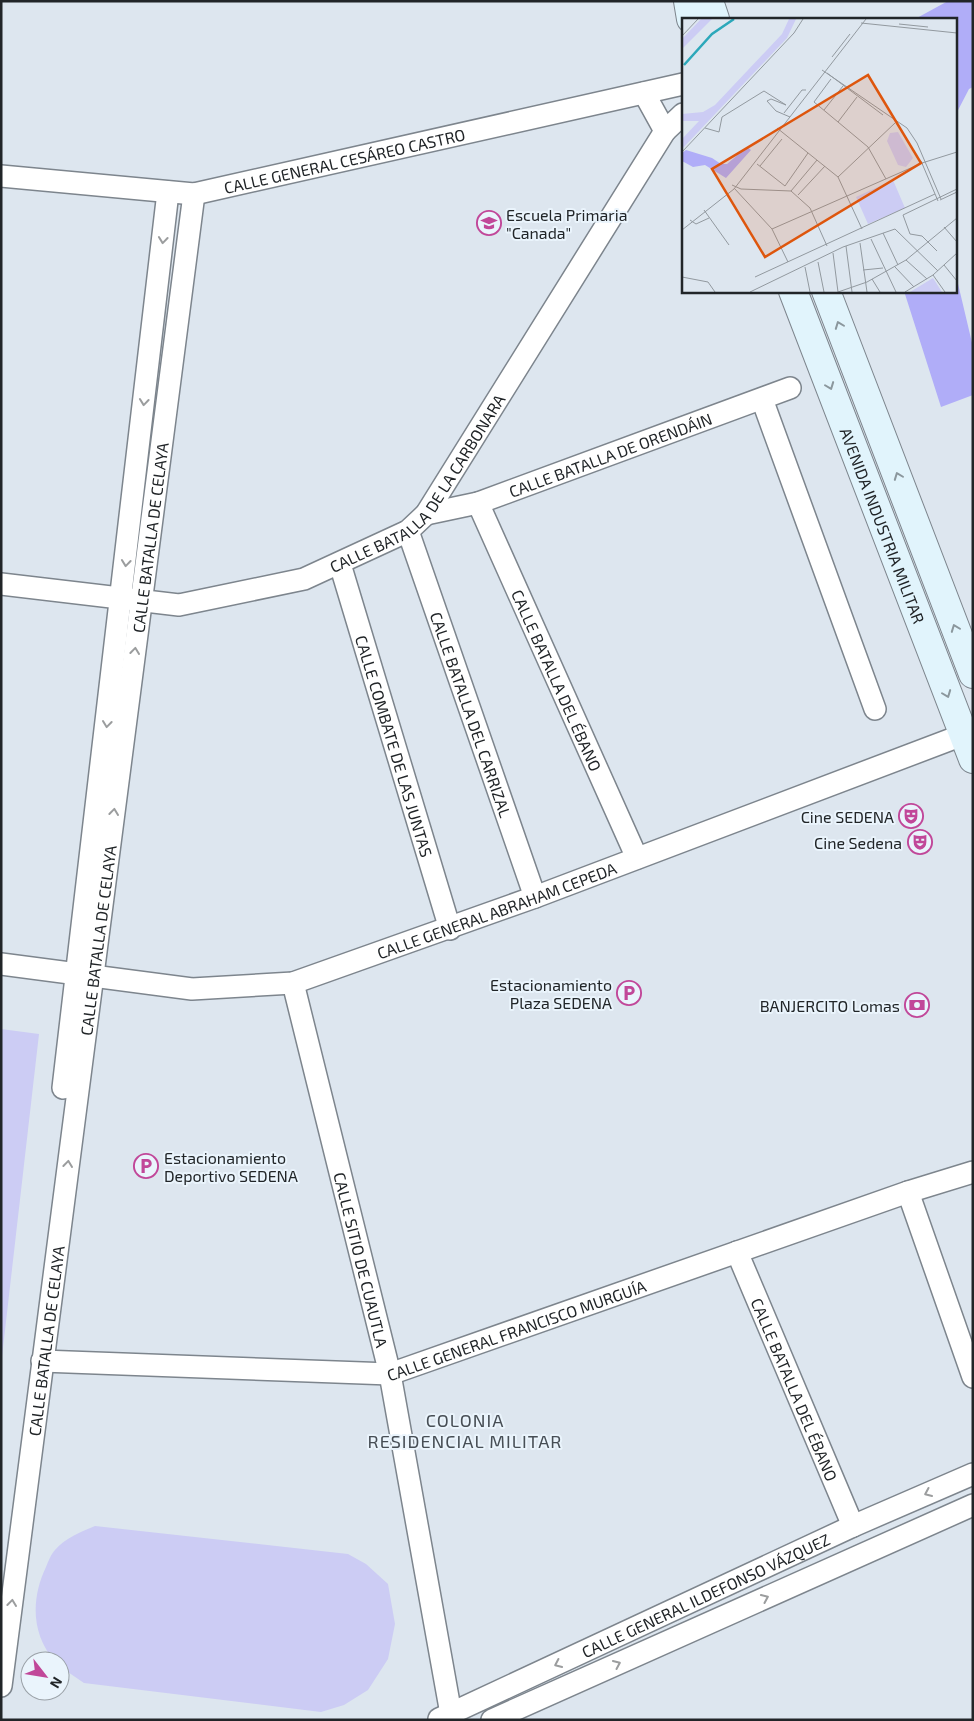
<svg xmlns="http://www.w3.org/2000/svg" width="974" height="1721" viewBox="0 0 974 1721" font-family="'Exo 2',sans-serif">
  <style>
    .green { fill: #ccccf4 }
    .forest { fill: #b0adf8 }
    .lines { fill: none; stroke-linecap: round; stroke-linejoin: round }
    .street-casing { stroke: #7d858d; stroke-width: 24 }
    .secondary-casing { stroke: #7d858d; stroke-width: 30 }
    .street { stroke: #fff; stroke-width: 21 }
    .secondary { stroke: #e1f4fc; stroke-width: 28 }
    .oneway { stroke: #9b9d9e }
    .oneway2 { stroke: #8b979d }
    .labels { text-anchor: middle; dominant-baseline: central; stroke-width: 4; stroke-linejoin: round; paint-order: stroke }
    .street-label { font-size: 16px; fill: #212528; stroke: #eaf4fc }
    .poi-label { font-size: 16px; fill: #212528; stroke: #eaf4fc; text-anchor: end }
    .neighbourhood-label { font-size: 18px; letter-spacing: 1px; fill: #474e55; stroke: #eaf4fc }
    .inset-river { fill: none; stroke: #2ca8ba; stroke-width: 2.5 }
    .inset-road { fill: none; stroke: #92999f; stroke-width: 1 }
    .view { fill: #de560d; fill-opacity: 0.15; stroke: #de560d; stroke-width: 2.5 }
    .inset-edge { fill: none; stroke: #212528; stroke-width: 2.5 }
  </style>
  <rect width="100%" height="100%" fill="#dde6ef"/>
  <path class="green" d="M1,1029L39,1034L1,1365Z
    M95,1526L348,1554L366,1564L388,1584L395,1624L388,1659L368,1690L344,1705L321,1712L84,1683L62,1668L60,1661H55C31,1635 31,1598 46,1567C48,1562 51,1554 55,1550C65,1538 81,1532 95,1526Z"/>
  <path class="forest" d="M948,1H973V87L969,89L955,116V19H915Z
    M955,271L973,347V395L941,407L904,291H955Z"/>
  <g class="lines">
    <defs>
      <g id="street">
        <path d="M644,93L665,131"/>
        <path id="s1" d="M1,176L194,194L683,84"/>
        <path d="M762,399L875,709"/>
        <path id="s2" d="M478,503L637,858"/>
        <path id="s3" d="M426,514L478,503L790,388"/>
        <path id="s4" d="M408,531L535,897"/>
        <path id="s5" d="M340,564L450,929"/>
        <path id="s6" d="M1,584L179,605L304,579L408,531L426,514L665,131L683,114"/>
        <path id="s7" d="M1,964L192,989L293,983L535,897L973,731"/>
        <path id="s8" d="M293,983L390,1374L451,1714"/>
        <path d="M63,1088L168,192"/>
        <path d="M908,1192L973,1377"/>
        <path id="s9" d="M737,1252L853,1526"/>
        <path id="s10" d="M42,1361L390,1374L908,1192L973,1172"/>
        <path id="s11" d="M1,1686L194,194"/>
        <path id="s12" d="M439,1719L853,1526L973,1474"/>
        <path d="M492,1720L973,1505"/>
      </g>
      <g id="secondary">
        <path d="M688,1L691,19"/>
        <path d="M709,1L715,19"/>
        <path id="s13" d="M793,291L973,759"/>
        <path d="M826,291L973,674"/>
      </g>
    </defs>
    <use href="#street" class="street-casing"/>
    <use href="#secondary" class="secondary-casing"/>
    <use href="#street" class="street"/>
    <use href="#secondary" class="secondary"/>
  </g>
  <defs><path id="oneway-chevron" d="M-2-3.5L2.5 0L-2 3.5" fill="none" stroke-width="1.6" stroke-linecap="round" stroke-linejoin="round" transform="scale(1.25)"/></defs>
  <g class="oneway">
    <use href="#oneway-chevron" transform="translate(163 240) rotate(96)"/>
    <use href="#oneway-chevron" transform="translate(144 402) rotate(96)"/>
    <use href="#oneway-chevron" transform="translate(126 563) rotate(96)"/>
    <use href="#oneway-chevron" transform="translate(135 651) rotate(-83)"/>
    <use href="#oneway-chevron" transform="translate(107 724) rotate(97)"/>
    <use href="#oneway-chevron" transform="translate(114 812) rotate(-83)"/>
    <use href="#oneway-chevron" transform="translate(68 1164) rotate(-83)"/>
    <use href="#oneway-chevron" transform="translate(928 1493) rotate(156)"/>
    <use href="#oneway-chevron" transform="translate(765 1598) rotate(-24)"/>
    <use href="#oneway-chevron" transform="translate(12 1603) rotate(-83)"/>
    <use href="#oneway-chevron" transform="translate(558 1664) rotate(155)"/>
    <use href="#oneway-chevron" transform="translate(617 1664) rotate(-24)"/>
  </g>
  <g class="oneway2">
    <use href="#oneway-chevron" transform="translate(839 325) rotate(-111)"/>
    <use href="#oneway-chevron" transform="translate(830 386) rotate(69)"/>
    <use href="#oneway-chevron" transform="translate(898 476) rotate(-111)"/>
    <use href="#oneway-chevron" transform="translate(955 628) rotate(-111)"/>
    <use href="#oneway-chevron" transform="translate(947 694) rotate(69)"/>
  </g>
  <defs>
    <symbol id="school-ring" viewBox="-11 -11 22 22"><circle r="9.5" fill="#eaf4fc" stroke="#c14799" stroke-width="1.5"/><path d="M0-5L7-2L0 1L-7-2ZM-4 1L0 2.5L4 1V4Q0 6-4 4Z" fill="#c14799"/></symbol>
    <symbol id="theatre-ring" viewBox="-11 -11 22 22"><circle r="9.5" fill="#eaf4fc" stroke="#c14799" stroke-width="1.5"/><path d="M-5-5.5Q0-4 5-5.5V0Q5 5 0 6Q-5 5-5 0ZM-3.3-2.5H-1v1.5H-3.3ZM1-2.5H3.3v1.5H1ZM-2.8 1Q0 5.5 2.8 1Z" fill="#c14799"/></symbol>
    <symbol id="parking-ring" viewBox="-11 -11 22 22"><circle r="9.5" fill="#eaf4fc" stroke="#c14799" stroke-width="1.5"/><path d="M-3.5-5.5H1a3.5 3.5 0 0 1 0 7H-1V5.5H-3.5ZM-1-3.4V-.6H.8a1.4 1.4 0 0 0 0-2.8Z" fill="#c14799"/></symbol>
    <symbol id="bank-ring" viewBox="-11 -11 22 22"><circle r="9.5" fill="#eaf4fc" stroke="#c14799" stroke-width="1.5"/><path d="M-6-4H6V4H-6ZM0-2.3a2.3 2.3 0 1 0 0 4.6a2.3 2.3 0 1 0 0-4.6Z" fill="#c14799"/></symbol>
  </defs>
  <g fill-rule="evenodd">
    <use href="#school-ring" x="475" y="209" width="28" height="28"/>
    <use href="#theatre-ring" x="897" y="802" width="28" height="28"/>
    <use href="#theatre-ring" x="906" y="828" width="28" height="28"/>
    <use href="#parking-ring" x="615" y="979" width="28" height="28"/>
    <use href="#bank-ring" x="903" y="991" width="28" height="28"/>
    <use href="#parking-ring" x="132" y="1152" width="28" height="28"/>
  </g>
  <g class="labels">
    <g class="street-label">
      <text stroke="none"><textPath href="#s1" startOffset="348">CALLE GENERAL CESÁREO CASTRO</textPath></text>
      <text stroke="none"><textPath href="#s3" startOffset="194">CALLE BATALLA DE ORENDÁIN</textPath></text>
      <text stroke="none"><textPath href="#s6" startOffset="461">CALLE BATALLA DE LA CARBONARA</textPath></text>
      <text stroke="none"><textPath href="#s13" startOffset="251">AVENIDA INDUSTRIA MILITAR</textPath></text>
      <text stroke="none"><textPath href="#s11" startOffset="1158">CALLE BATALLA DE CELAYA</textPath></text>
      <text stroke="none"><textPath href="#s2" startOffset="194">CALLE BATALLA DEL ÉBANO</textPath></text>
      <text stroke="none"><textPath href="#s4" startOffset="194">CALLE BATALLA DEL CARRIZAL</textPath></text>
      <text stroke="none"><textPath href="#s5" startOffset="190">CALLE COMBATE DE LAS JUNTAS</textPath></text>
      <text stroke="none"><textPath href="#s7" startOffset="510">CALLE GENERAL ABRAHAM CEPEDA</textPath></text>
      <text stroke="none"><textPath href="#s11" startOffset="752">CALLE BATALLA DE CELAYA</textPath></text>
      <text stroke="none"><textPath href="#s8" startOffset="285">CALLE SITIO DE CUAUTLA</textPath></text>
      <text stroke="none"><textPath href="#s10" startOffset="482">CALLE GENERAL FRANCISCO MURGUÍA</textPath></text>
      <text stroke="none"><textPath href="#s11" startOffset="348">CALLE BATALLA DE CELAYA</textPath></text>
      <text stroke="none"><textPath href="#s9" startOffset="149">CALLE BATALLA DEL ÉBANO</textPath></text>
      <text stroke="none"><textPath href="#s12" startOffset="294">CALLE GENERAL ILDEFONSO VÁZQUEZ</textPath></text>
    </g>
    <g class="poi-label">
      <text x="506" y="214" text-anchor="start">Escuela Primaria<tspan x="506" dy="18">"Canada"</tspan></text>
      <text x="894" y="816">Cine SEDENA</text>
      <text x="902" y="842">Cine Sedena</text>
      <text x="612" y="984">Estacionamiento<tspan x="612" dy="18">Plaza SEDENA</tspan></text>
      <text x="900" y="1005">BANJERCITO Lomas</text>
      <text x="164" y="1157" text-anchor="start">Estacionamiento<tspan x="164" dy="18">Deportivo SEDENA</tspan></text>
    </g>
    <g class="neighbourhood-label">
      <text x="465" y="1420">COLONIA<tspan x="465" dy="21">RESIDENCIAL MILITAR</tspan></text>
    </g>
  </g>
  <g transform="translate(682 18)">
    <rect width="275" height="275" fill="#dde6ef"/>
    <path d="M19,1H30L0,31V21ZM107,1H114L105,20L0,131V121L17,103H0V96L21,94L33,87L100,16ZM216,114L231,140L224,149L216,147L205,123L208,115ZM211,162L223,190L186,206L174,179ZM251,260L260,274H228Z" fill="#ccccf4"/>
    <path d="M65,129L69,132L44,160L23,147L11,149L0,143V135L4,132L30,140L39,146H45Z" fill="#b0adf8"/>
    <path class="inset-river" d="M2,47L30,16L52,1"/>
    <path class="inset-road" d="M179,5L275,15M217,6L246,9M0,18L16,1M150,39L168,16M140,52L225,110L235,125L259,181M145,55L201,97M149,61L132,84L186,129L204,161M104,87L89,81L85,83L94,93L108,99M142,92L161,68M102,95L120,72H124M156,104L175,79M23,110L37,114L40,99L82,73L104,87M95,110L156,159L180,211M0,134L112,15L121,1M239,143L256,183M75,146L103,168M78,148L100,121M156,159L213,105M50,167L59,171L109,173L128,190L145,228M103,168L126,135M52,170L90,211L106,244M109,173L135,142M116,177L143,148M258,182L275,174M22,192L47,227M8,202L14,206L27,200M262,209L275,224M90,211L240,145L275,134M0,212L52,171L184,1M201,215L216,247M189,221L214,274M178,225L185,274M164,228L170,274M255,233L240,218L228,216L221,197L275,171M151,235L156,274M224,242L245,261M136,244L142,274M262,247L275,263M123,249L128,274M213,249L232,269M181,252L201,250M251,257L263,274M0,259L26,264L33,274M73,259L253,176M190,261L198,274M68,274L161,229L213,211L256,253M156,274L185,264L224,242L275,200M223,274L251,257L275,235"/>
    <path class="view" d="M186,57L239,145L83,239L30,151Z"/>
    <rect width="275" height="275" class="inset-edge"/>
  </g>
  <rect width="974" height="1721" fill="none" stroke="#212528" stroke-width="5"/>
  <g transform="translate(45 1676) rotate(121)"><circle r="24" fill="#eaf4fc" stroke="#9aa1a7"/>
  <path d="M0-4L9 19L0 12L-9 19Z" fill="#c14799"/>
  <text y="-8" font-size="14" font-weight="bold" text-anchor="middle" fill="#212528">N</text>
  </g>
</svg>
